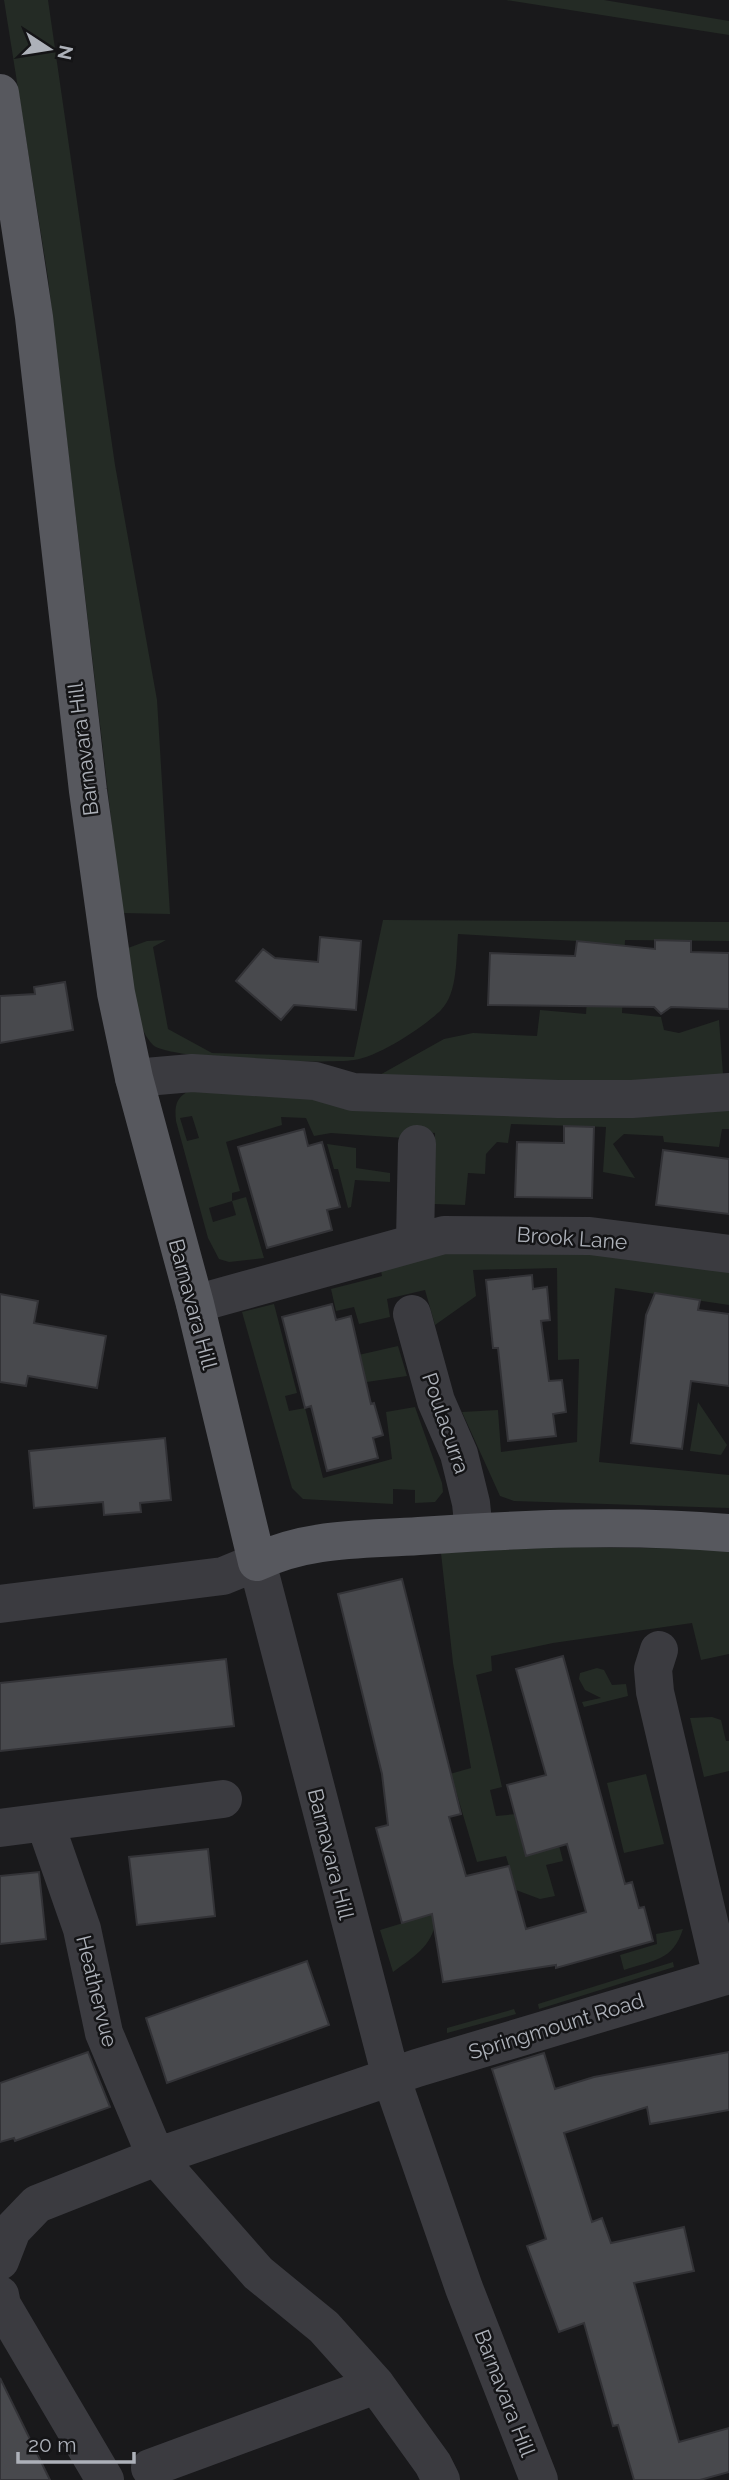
<svg xmlns="http://www.w3.org/2000/svg" width="729" height="2480" viewBox="0 0 729 2480" font-family="Raleway,sans-serif">
  <style>
    .green { fill: #242b25; fill-rule: evenodd }
    .building { fill: #48494d; stroke: #333337; stroke-width: 2 }
    .lines { fill: none; stroke-linecap: round; stroke-linejoin: round }
    .minor { stroke: #3b3b40; stroke-width: 38 }
    .major { stroke: #57585e; stroke-width: 38 }
    .labels { text-anchor: middle; dominant-baseline: central; stroke-width: 5; stroke-linejoin: round; paint-order: stroke }
    .street-label { font-size: 21px; fill: #adb1b9; stroke: #141416 }
  </style>
  <rect width="100%" height="100%" fill="#19191b"/>
  <path class="green" d="M4,0H48L115,465L157,700L170,914L122,913L48,278Z
    M506,0H604L729,21V35Z
    M383,920L729,922V941L625,940L622,1013L661,1017L664,1030L679,1033L719,1020L723,1074L686,1082L369,1081L444,1039L473,1033L537,1036L540,1010L586,1014L590,953L596,943L577,941L458,934C456,957 458,993 441,1010C424,1027 378,1057 354,1060C327,1064 168,1060 153,1045C131,1022 133,977 128,948L147,941L166,940L153,947L168,1029L212,1053L354,1057Z
    M196,1087L729,1103V1129H722L719,1147L664,1142L663,1136L624,1134L613,1144L635,1178L603,1172L606,1127L511,1124L508,1143L497,1142L486,1154L485,1174L468,1173L465,1205L434,1204L435,1133L404,1131V1138L331,1133L314,1136L306,1118L281,1117L282,1125L226,1142L240,1191L232,1193V1201L246,1197L264,1258L229,1262L219,1259L208,1238L176,1121C174,1101 178,1096 196,1087ZM192,1116L199,1138L187,1141L180,1118ZM232,1201L236,1215L213,1222L209,1208Z
    M327,1144L356,1148V1168L390,1173V1182L355,1180L351,1207L348,1208L338,1169H334Z
    M454,1250L590,1252L729,1271V1305L615,1288L599,1462L729,1475V1508L514,1501L500,1496L462,1412L498,1410L501,1452L577,1442L579,1359L558,1360L557,1268L473,1270L476,1296L435,1325L425,1290L387,1299L390,1317L359,1324L354,1307L336,1311L331,1289L382,1276L381,1271Z
    M274,1304L297,1393L285,1396L289,1411L305,1408L323,1478L392,1459L386,1412L415,1407L442,1483L443,1492L435,1502L415,1503V1490L393,1489V1504L303,1499L292,1488L242,1312Z
    M398,1346L407,1376L360,1383L354,1356Z
    M698,1402L727,1445L721,1455L690,1451Z
    M559,1547L729,1549V1654L701,1660L692,1623L553,1643L491,1656L492,1671L476,1675L502,1787L490,1790L496,1816L538,1812L556,1834L563,1861L546,1865L555,1896L540,1899L516,1890L506,1856L477,1862L456,1791L415,1803L411,1785L471,1768L453,1663L441,1553Z
    M597,1668L604,1670L612,1685L626,1684L628,1696L584,1707L582,1702L601,1698L585,1690L579,1679L580,1673Z
    M712,1717L721,1720L726,1741H729V1771L704,1777L690,1718Z
    M646,1774L664,1844L624,1853L607,1783Z
    M436,1913C436,1944 416,1955 393,1972L380,1930Z
    M683,1929C673,1961 653,1960 624,1970L620,1955L657,1944L656,1934Z
    M673,1962L674,1967L539,2009L538,2004Z
    M514,2009L516,2014L447,2033V2028Z"/>
  <path class="building" d="M320,937L361,941L356,1010L294,1005L281,1020L236,981L263,949L275,958L318,962Z
    M655,940L691,941V952L729,953V1009L671,1007L661,1014L654,1007L488,1005L490,953L575,956L577,941L655,949Z
    M65,982L73,1030L0,1043V996L35,994L34,987Z
    M564,1126L594,1127L592,1198L515,1197L517,1142L564,1143Z
    M304,1129L308,1146L322,1142L340,1207L327,1210L332,1230L267,1248L238,1147Z
    M663,1150L729,1159V1214L656,1205Z
    M532,1275L533,1289L547,1287L550,1320L541,1321L549,1381L562,1380L566,1412L553,1414L556,1436L508,1441L498,1348H493L486,1280Z
    M655,1293L700,1300L698,1310L729,1314V1386L691,1381L682,1449L631,1443L646,1315Z
    M0,1294L38,1301L34,1323L106,1336L97,1388L28,1376L26,1386L0,1382Z
    M332,1304L336,1320L351,1316L371,1404L374,1403L383,1435L373,1438L378,1458L327,1471L311,1406L305,1408L282,1317Z
    M165,1438L171,1500L140,1503L141,1512L104,1515L103,1502L34,1508L29,1451Z
    M402,1579L461,1814L449,1817L466,1876L509,1866L526,1929L586,1912L567,1844L526,1856L507,1785L546,1775L516,1669L563,1656L625,1884L632,1882L639,1908L644,1907L653,1941L556,1968V1965L443,1982L432,1914L402,1923L376,1828L388,1825L382,1774L338,1594Z
    M226,1659L234,1726L0,1751V1683Z
    M208,1849L215,1916L137,1925L129,1857Z
    M39,1872L46,1939L0,1944V1876Z
    M307,1961L329,2025L167,2083L146,2018Z
    M88,2052L110,2107L15,2141L14,2138L0,2142V2083Z
    M729,2052V2110L650,2124L647,2107L564,2133L592,2222L602,2218L611,2243L684,2227L694,2271L634,2283L679,2442L729,2428V2472L700,2480H634L618,2425L613,2426L584,2323L559,2332L527,2246L546,2239L492,2069L544,2053L555,2089L594,2077Z
    M0,2378L50,2480H0Z"/>
  <g class="lines">
    <path class="minor" d="M134,1078L192,1073L315,1081L353,1092L558,1099H632L729,1092
      M415,1240L417,1144
      M195,1304L444,1235L590,1236L729,1254
      M412,1314L436,1401L459,1454L471,1503L474,1532
      M0,1604L223,1576L257,1562L391,2077L464,2288L539,2480
      M659,1650L653,1669L655,1692L722,1977
      M45,1823L82,1929L104,2033L156,2157L258,2273L324,2327L376,2385L433,2464L441,2480
      M0,1828L223,1799
      M0,2261L12,2230L37,2204L156,2157L417,2068L729,1975
      M0,2295L2,2305L105,2480
      M150,2468L376,2385"/>
    <path class="major" d="M0,93L34,317L88,791L116,993L134,1078L195,1304L257,1562C308,1537 363,1540 419,1536C521,1529 627,1524 729,1533"/>
  </g>
  <g class="labels">
    <g class="street-label">
      <text transform="translate(83 749) rotate(-97)">Barnavara Hill</text>
      <text transform="translate(572 1238) rotate(4)">Brook Lane</text>
      <text transform="translate(193 1304) rotate(75)">Barnavara Hill</text>
      <text transform="translate(446 1423) rotate(71)">Poulacurra</text>
      <text transform="translate(331 1854) rotate(76)">Barnavara Hill</text>
      <text transform="translate(97 1991) rotate(76)">Heathervue</text>
      <text transform="translate(556 2026) rotate(-17)">Springmount Road</text>
      <text transform="translate(505 2393) rotate(69)">Barnavara Hill</text>
    </g>
  </g>
  <g transform="translate(49 49) rotate(102)" stroke="#141416" stroke-width="5" paint-order="stroke">
  <path d="M0-5L12 26L0 18L-12 26Z" fill="#adb1b9"/>
  <text y="-10" font-size="19" font-weight="bold" text-anchor="middle" fill="#adb1b9">N</text>
  </g>
  <path d="M18 2452v10h116v-10" fill="none" stroke="#adb1b9" stroke-width="3.5"/>
  <text x="28" y="2452" font-size="21" fill="#adb1b9" stroke="#141416" stroke-width="5" paint-order="stroke">20 m</text>
</svg>
